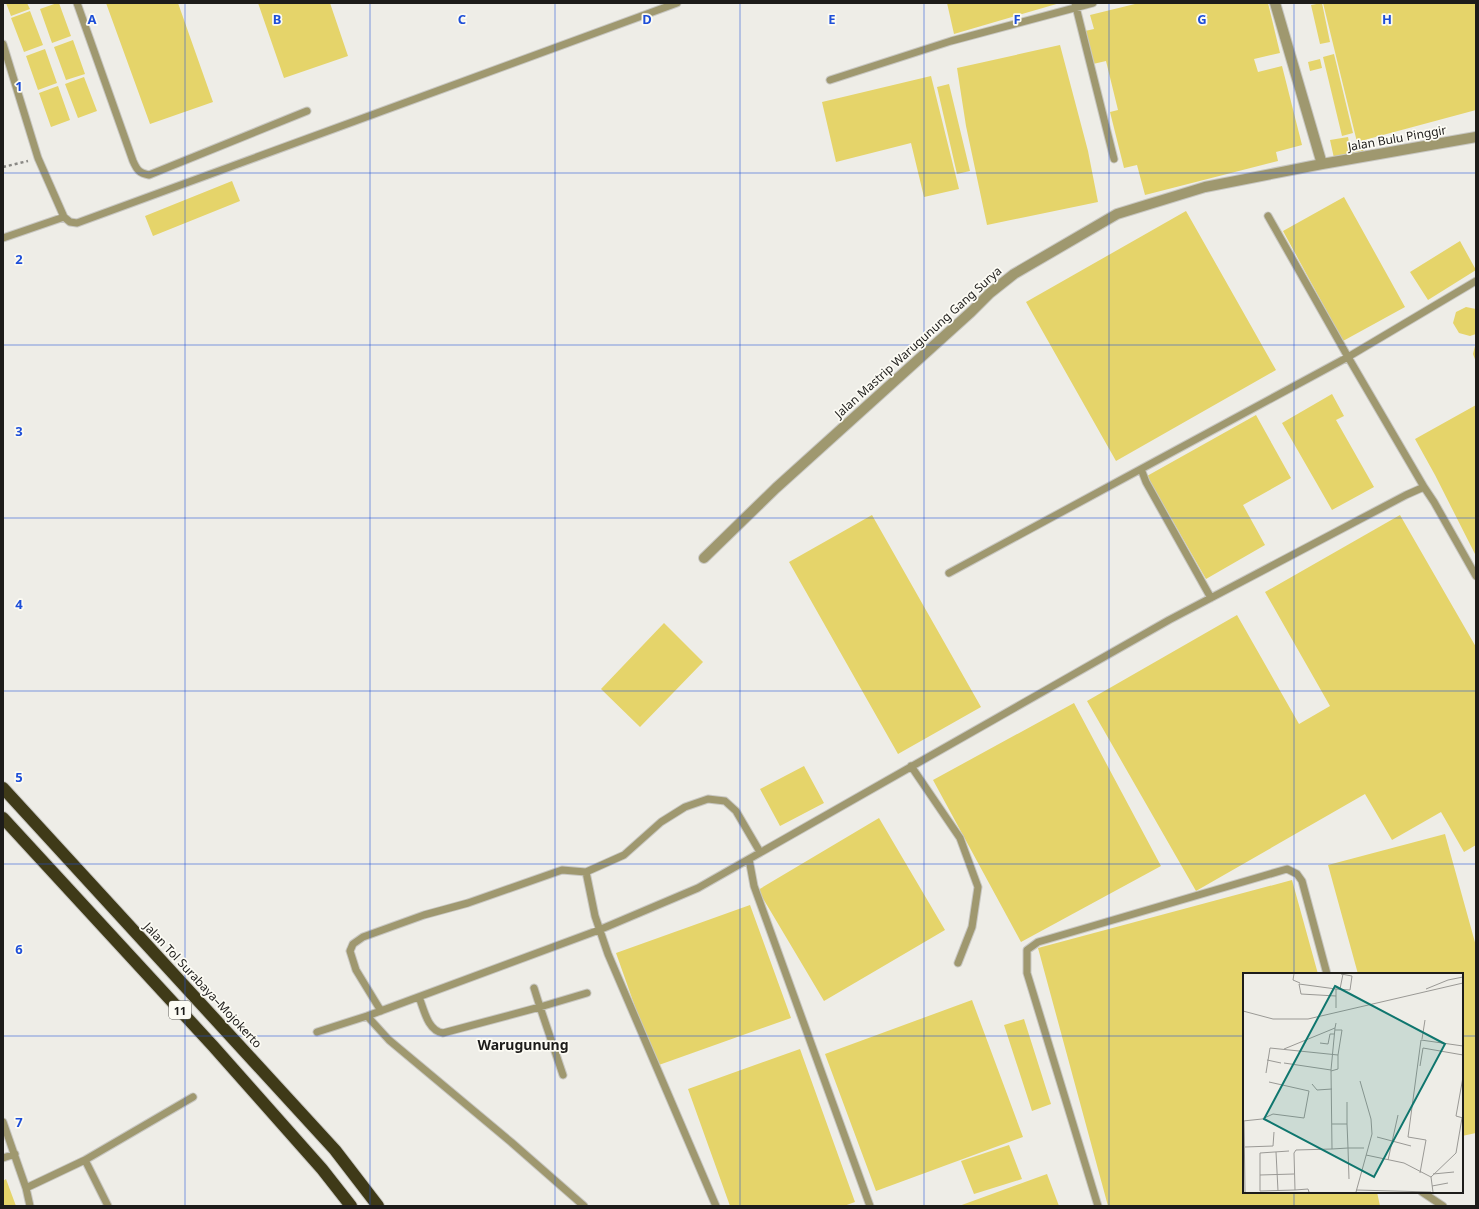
<svg xmlns="http://www.w3.org/2000/svg" width="1479" height="1209" viewBox="0 0 1479 1209" font-family="'Noto Sans',sans-serif">
  <style>
    .building { fill: #e5d46a }
    .lines { fill: none; stroke-linecap: round; stroke-linejoin: round }
    .service-casing { stroke: #c8c7c2; stroke-width: 9 }
    .minor-casing { stroke: #c8c7c2; stroke-width: 12 }
    .motorway-casing { stroke: #c8c7c2; stroke-width: 14 }
    .path { stroke: #8a8985; stroke-width: 2.5; stroke-dasharray: 3 3; stroke-linecap: butt }
    .service { stroke: #9f986f; stroke-width: 7 }
    .minor { stroke: #9f986f; stroke-width: 10 }
    .motorway { stroke: #3f3a18; stroke-width: 12 }
    .grid { fill: none; stroke: #1d4ed8; stroke-width: 1; stroke-opacity: 0.55 }
    .labels { text-anchor: middle; dominant-baseline: central; stroke-width: 3.5; stroke-linejoin: round; paint-order: stroke }
    .shield { fill: #fcfbf4; stroke: #605f5b; stroke-width: 1 }
    .shield-label { font-size: 11px; font-weight: bold; fill: #1d1c1a }
    .street-label { font-size: 12px; fill: #1d1c1a; stroke: #fcfbf4 }
    .quarter-label { font-size: 14px; font-weight: bold; fill: #1d1c1a; stroke: #fcfbf4 }
    .inset-road { fill: none; stroke: #9a9995; stroke-width: 1 }
    .view { fill: #0f766e; fill-opacity: 0.15; stroke: #0f766e; stroke-width: 2 }
    .inset-edge { fill: none; stroke: #1d1c1a; stroke-width: 2 }
    .grid-label { font-size: 13px; text-anchor: middle; font-weight: bold; fill: #1d4ed8; stroke: #fcfbf4; stroke-width: 3.5; stroke-linejoin: round; paint-order: stroke }
  </style>
  <rect width="100%" height="100%" fill="#eeede7"/>
  <path class="building" d="M6,3H27L30,9L11,16Z
    M57,3H59L71,36L52,43L40,9Z
    M106,3H178L213,102L150,124Z
    M258,3H330L348,56L284,78Z
    M947,3H1060L954,34Z
    M1139,3H1268L1280,53L1254,59L1258,72L1282,66L1302,145L1276,152L1278,161L1145,195L1137,165L1124,168L1110,112L1118,110L1106,61L1093,64L1085,31L1094,29L1090,15Z
    M1322,3L1330,42L1320,44L1311,5Z
    M1323,3H1476V110L1357,142Z
    M30,11L43,45L24,52L11,18Z
    M73,40L85,74L66,80L54,47Z
    M1060,45L1088,151L1098,202L987,225L966,126L957,68Z
    M45,49L57,83L38,90L26,56Z
    M1334,54L1353,133L1342,136L1323,57Z
    M1320,59L1322,68L1310,71L1308,62Z
    M931,76L959,189L924,197L911,143L836,162L822,102Z
    M84,77L97,111L78,118L65,84Z
    M949,84L970,171L957,174L937,87Z
    M58,86L70,120L51,127L39,93Z
    M1348,137L1350,147L1362,144L1364,152L1334,158L1330,140Z
    M232,181L240,201L153,236L145,216Z
    M1344,197L1405,307L1343,341L1283,231Z
    M1186,211L1276,370L1116,461L1026,302Z
    M1460,241L1476,270L1428,300L1410,272Z
    M1466,307L1476,309V334L1470,336L1459,333L1453,323L1456,312Z
    M1476,342V362L1473,354Z
    M1332,394L1344,416L1336,420L1374,487L1332,510L1282,423Z
    M1476,405V556L1435,475L1415,439Z
    M1256,415L1291,478L1243,505L1265,545L1206,579L1147,476Z
    M872,515L981,707L898,754L789,562Z
    M1400,515L1476,647V845L1464,852L1441,812L1392,840L1365,794L1196,891L1087,701L1237,615L1299,724L1330,706L1265,592Z
    M664,623L703,662L640,727L601,689Z
    M1074,703L1161,866L1021,942L933,780Z
    M804,766L824,803L780,826L760,789Z
    M879,818L945,930L824,1001L758,890Z
    M1445,834L1476,946V1133L1462,1136V974H1358L1328,865Z
    M1292,880L1318,974H1244V1192H1377L1380,1206H1108L1038,948Z
    M750,905L791,1018L656,1066L616,953Z
    M972,1000L1023,1137L876,1191L825,1054Z
    M1024,1019L1051,1104L1032,1111L1004,1025Z
    M800,1049L855,1202L844,1206H730L688,1089Z
    M1009,1145L1022,1179L974,1194L961,1161Z
    M1047,1174L1059,1206H959Z
    M6,1179L16,1206H3V1181Z"/>
  <g class="lines">
    <defs>
      <path id="service" d="M77,3L133,161C137,170 139,173 149,175L307,111
        M1075,3L1114,159
        M3,44L38,158L64,217L70,222L77,223C277,148 477,78 677,3
        M830,80L951,41L1093,3
        M1268,216L1348,357L1476,281
        M3,238L64,217
        M949,573L1141,469
        M1211,598L1146,482L1141,469L1348,357L1424,487
        M911,766L960,838L978,887L972,927L958,963
        M534,988L540,1007L587,993
        M419,997C424,1010 428,1031 443,1033L540,1007L563,1075
        M381,1011L356,970L350,951L353,944L363,937L424,915L468,903L562,870L586,872
        M367,1016L599,930L698,888L749,859
        M317,1032L367,1016L389,1040L511,1142L584,1206
        M3,1122L26,1188
        M3,1158L15,1154
        M85,1160L108,1206
        M1422,1192L1443,1206
        M30,1206L26,1188L85,1160L193,1097
        M716,1206L608,954L595,916L586,872L624,855L661,822L685,807L708,799L725,801L736,811L760,852
        M870,1206L754,886L749,859L1169,620L1406,495L1424,487L1434,502L1476,576
        M1098,1206L1027,973V950L1038,942L1287,869L1297,874L1302,881L1327,974"/>
      <path id="minor" d="M1275,3L1322,164
        M704,558L776,488L971,312L990,293L1014,274L1117,214L1205,187L1322,164L1476,137"/>
      <path id="motorway" d="M3,788L335,1150L378,1206
        M3,818L213,1046L322,1169L351,1206"/>
    </defs>
    <use href="#service" class="service-casing"/>
    <use href="#minor" class="minor-casing"/>
    <use href="#motorway" class="motorway-casing"/>
    <path class="path" d="M3,167L28,161"/>
    <use href="#service" class="service"/>
    <use href="#minor" class="minor"/>
    <use href="#motorway" class="motorway"/>
  </g>
  <path class="grid" d="M185,3V1206M370,3V1206M555,3V1206M740,3V1206M924,3V1206M1109,3V1206M1294,3V974M3,173H1476M3,345H1476M3,518H1476M3,691H1476M3,864H1476M3,1036H1244M1462,1036H1476M1294,1192V1206"/>
  <g class="labels">
    <rect class="shield" x="169" y="1001" width="22" height="18" rx="3"/>
    <g class="shield-label">
      <text x="180" y="1010">11</text>
    </g>
    <g class="street-label">
      <text transform="translate(1397 138) rotate(-10)">Jalan Bulu Pinggir</text>
      <text transform="translate(918 342) rotate(-42)">Jalan Mastrip Warugunung Gang Surya</text>
      <text transform="translate(203 985) rotate(47)">Jalan Tol Surabaya–Mojokerto</text>
    </g>
    <g class="quarter-label">
      <text x="523" y="1044">Warugunung</text>
    </g>
  </g>
  <g transform="translate(1243 973)">
    <rect width="220" height="220" fill="#eeede7"/>
    <path class="inset-road" d="M51,1L50,7L57,10M93,16L107,17L109,3L98,1M97,16L100,1M183,16L205,7L220,4M93,23L58,21L56,11L93,16V35M0,38L30,46H65L220,10M92,57H99L95,82M179,66L182,47M77,70L85,71L87,61H91M41,76L92,55L93,50M24,87L38,90M41,90L88,97L89,176L53,177L51,180L52,217L65,216L66,219M177,93L180,75L220,82M88,97L92,55M23,100L27,75L95,82V96L88,98M69,111L74,117L89,116M104,129V151M220,145L213,143L220,104M0,148L19,146L30,141L61,145L66,118L26,109M1,148L2,219M134,164L168,173M2,174L30,173L31,159M89,176L105,175L104,151H89M46,178L17,180V218L52,217M33,179L35,218M123,182L161,190L188,204M145,187L155,142M177,200L183,167L165,164L178,67L220,73M190,201L211,199M17,202L51,201M188,204L213,180L219,145M188,204L190,219M106,206L105,175H121M189,213L205,210M113,217L188,219M113,219L129,161L128,146L117,108"/>
    <path class="view" d="M92,13L202,71L131,204L21,146Z"/>
    <rect width="220" height="220" class="inset-edge"/>
  </g>
  <g class="grid-label">
    <text x="92" y="24">A</text>
    <text x="277" y="24">B</text>
    <text x="462" y="24">C</text>
    <text x="647" y="24">D</text>
    <text x="832" y="24">E</text>
    <text x="1017" y="24">F</text>
    <text x="1202" y="24">G</text>
    <text x="1387" y="24">H</text>
    <text x="19" y="91">1</text>
    <text x="19" y="264">2</text>
    <text x="19" y="436">3</text>
    <text x="19" y="609">4</text>
    <text x="19" y="782">5</text>
    <text x="19" y="954">6</text>
    <text x="19" y="1127">7</text>
  </g>
  <rect width="1479" height="1209" fill="none" stroke="#1d1c1a" stroke-width="8"/>
</svg>
